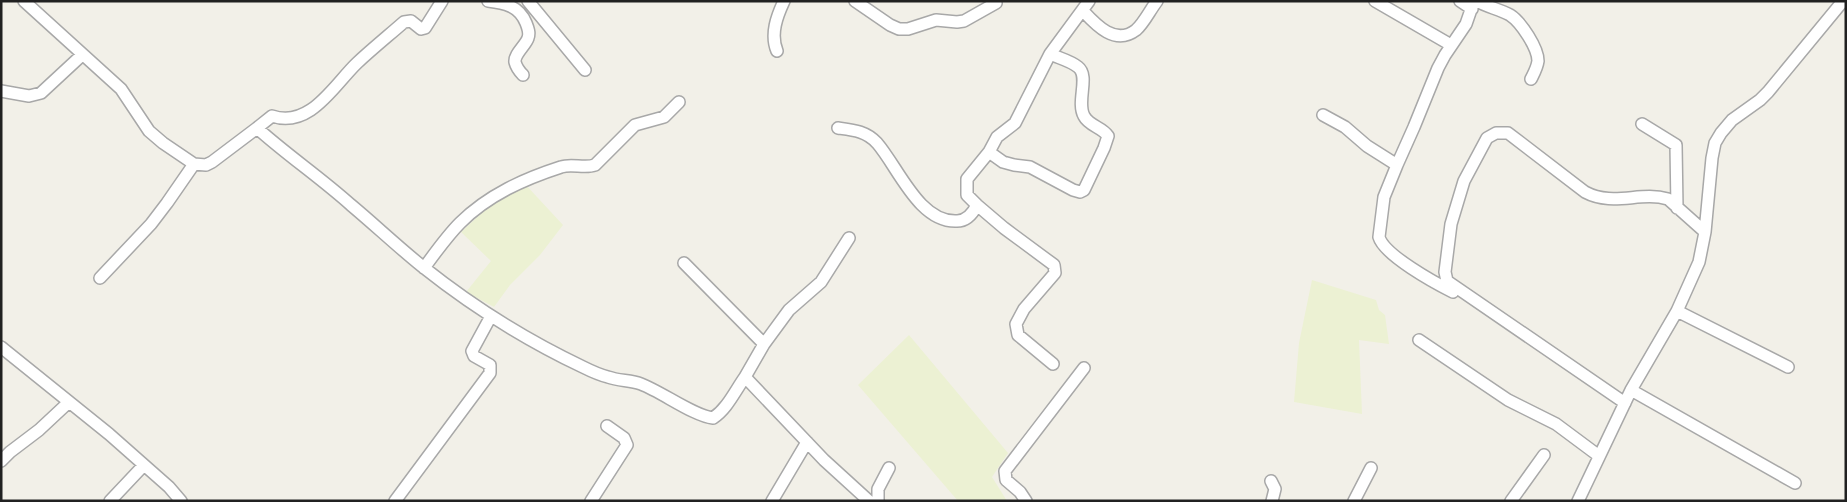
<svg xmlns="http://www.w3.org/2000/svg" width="1847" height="502" viewBox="0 0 1847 502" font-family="Overpass,sans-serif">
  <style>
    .farmland { fill: #ecf1d3 }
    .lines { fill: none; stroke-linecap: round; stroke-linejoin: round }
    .minor-casing { stroke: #a8a8a8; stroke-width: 14 }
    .minor { stroke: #fff; stroke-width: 11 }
  </style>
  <rect width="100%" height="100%" fill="#f2f0e8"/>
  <path class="farmland" d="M525,184L563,225L540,255L510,285L494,307L466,292L491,261L461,232L498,198Z
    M1312,280L1376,300L1379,310L1385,315L1389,344L1359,340L1362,414L1294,402L1299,343Z
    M909,335L1008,453L992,477L1007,501H958L858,385Z"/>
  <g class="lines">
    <defs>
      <path id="minor" d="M24,1L121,89L149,131L163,143L194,164L206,165L212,162L257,128C287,155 321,178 351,205C375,225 398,247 423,267C472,306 526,340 583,367C591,371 600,375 608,377C619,381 631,380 641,384C662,392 694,416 713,418C727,409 735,391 745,377L824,460L869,501
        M488,1C505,3 519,6 526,23C528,28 530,33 528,38C526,45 514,54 515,62C516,66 520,72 523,75
        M528,1L585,70
        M855,1L890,25L899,29H908L936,20L957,22L964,21L996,3
        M1375,1L1451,45
        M1460,1L1472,9
        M1477,1C1487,7 1499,9 1510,15C1521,22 1538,48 1538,61C1537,68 1534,73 1531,79
        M1083,11C1096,25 1115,46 1136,30C1144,23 1150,10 1157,1
        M777,51C770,34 777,16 784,1
        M1,91L29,96L41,93L82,55
        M1323,115L1345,127L1367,146L1397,165
        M1642,124L1676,145L1677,208
        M257,128L272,116C310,129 334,85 357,63C372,49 388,36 404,22L411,21L421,29L425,28L442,1
        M838,128C853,130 866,131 877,143C898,167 919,223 957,221C967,221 973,213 977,205
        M989,152L1003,162L1014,165L1030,167L1073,190L1080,192L1084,190L1104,148L1108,136C1102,127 1089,126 1084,116C1076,102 1090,76 1078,67C1071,61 1059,58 1050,54
        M684,263L764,344
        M424,268C435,253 447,236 460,223C488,195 524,179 561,167C572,163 584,169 595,165L635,125L664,117L679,102
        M100,278L151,224L167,203L194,164
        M1453,292C1435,283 1384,255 1379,237L1384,197L1397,165L1414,127L1438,68L1445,55L1466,24L1474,1
        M1677,311L1788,367
        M1419,340L1508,400L1556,424L1599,456
        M1,347L109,434L169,487L181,501
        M1053,364L1018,335L1016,324L1024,309L1055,273L1054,265L1004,228L977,205L967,195V179L989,152L997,137L1015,123L1050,54L1089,1
        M745,377L764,344L789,310L821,282L849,238
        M1631,390L1795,483
        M1625,403L1447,281L1445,272L1451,224L1464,181L1487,138L1496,133H1508L1585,192C1613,207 1640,191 1668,199L1705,232
        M1,461L10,452L39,430L69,402
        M1271,481L1275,489L1272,501
        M110,501L144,465
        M395,501L490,373V365L474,356L472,351L491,316
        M591,501L627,445L624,438L607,426
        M772,501L807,442
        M878,501V489L889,468
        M1026,501L1020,492L1006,480L1005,471L1084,368
        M1354,501L1371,468
        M1511,501L1544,455
        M1578,501L1631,390L1677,311L1699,262L1705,232L1712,158L1715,143L1721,133L1732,120L1760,100L1768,92L1843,1"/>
    </defs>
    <use href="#minor" class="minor-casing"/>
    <use href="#minor" class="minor"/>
  </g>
  <rect width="1847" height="502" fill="none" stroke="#212121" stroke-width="5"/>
</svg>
